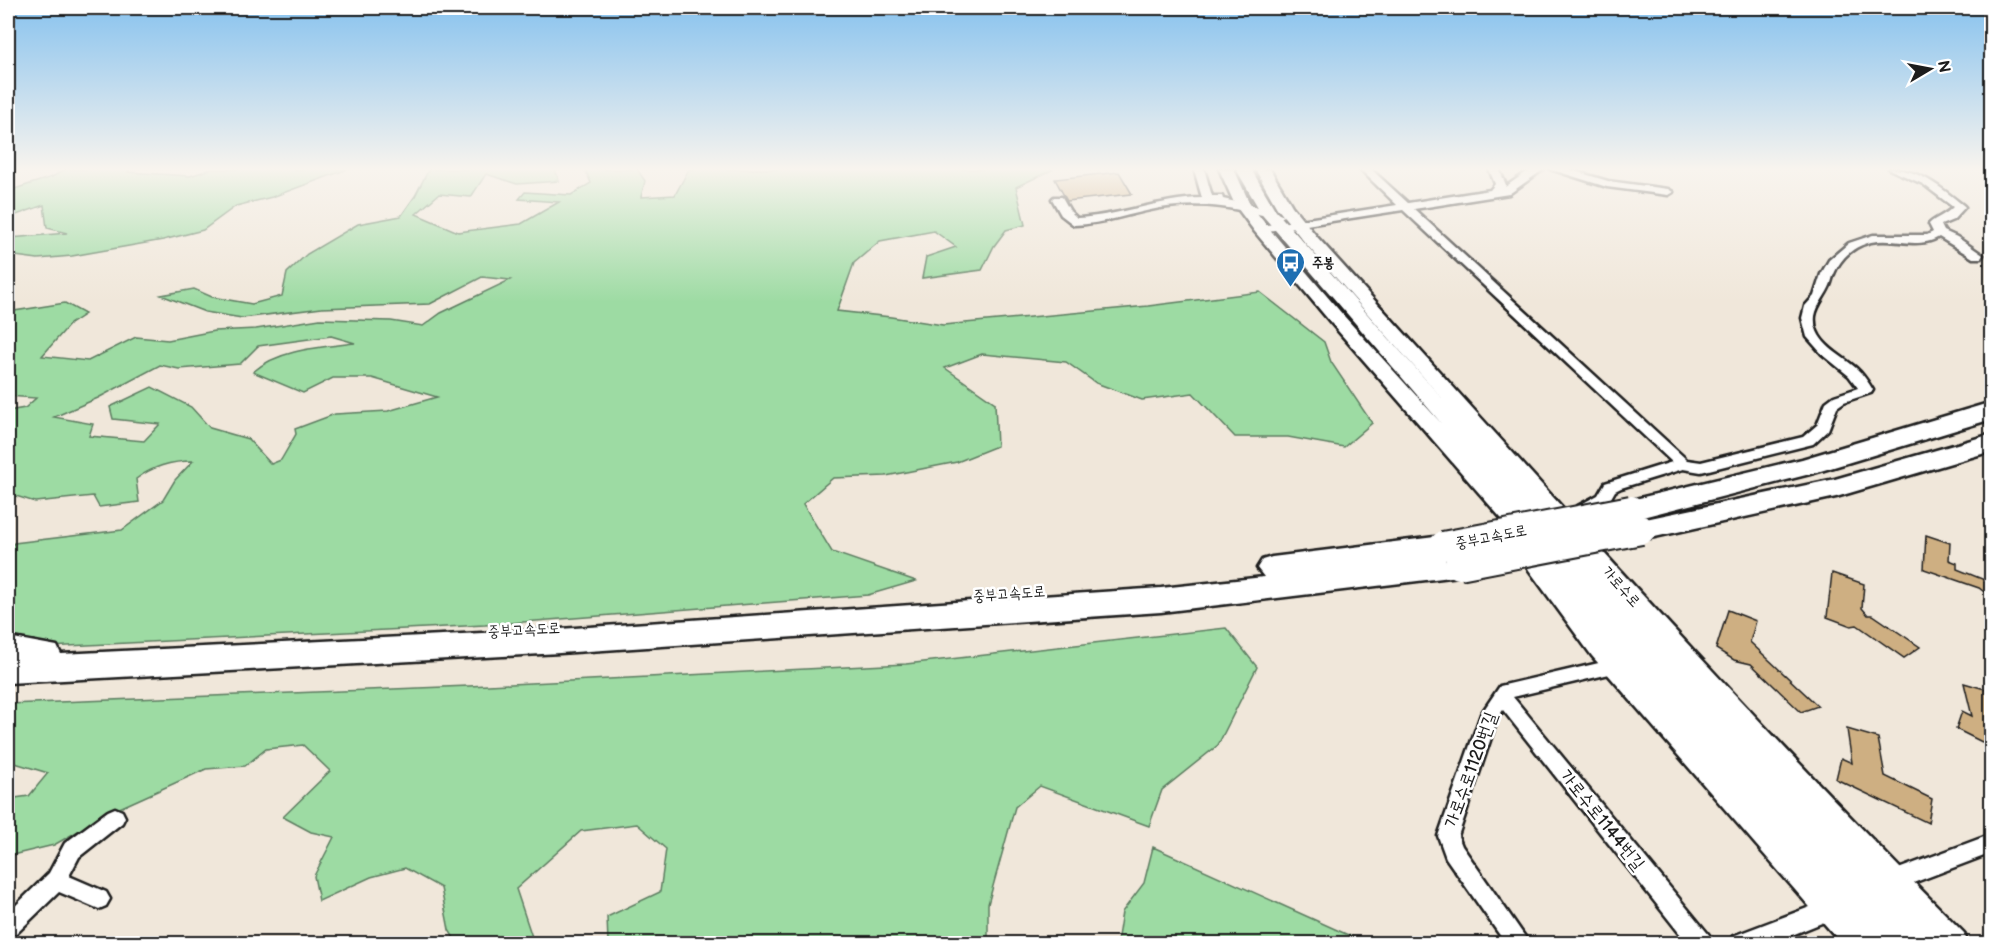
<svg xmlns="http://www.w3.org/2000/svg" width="1999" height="951" viewBox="0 0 1999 951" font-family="'Balsamiq Sans','Poor Story',sans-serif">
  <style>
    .green { fill: #9ddba3; stroke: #5c7c60; stroke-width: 1.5; fill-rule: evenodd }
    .building { fill: #ceaf82; stroke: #1c1c1c; stroke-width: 1.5 }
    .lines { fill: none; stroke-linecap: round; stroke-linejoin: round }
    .street-casing { stroke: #1c1c1c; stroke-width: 5 }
    .secondary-casing { stroke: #1c1c1c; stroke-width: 5 }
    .highway-casing { stroke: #1c1c1c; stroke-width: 5 }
    .street { fill: #fff; fill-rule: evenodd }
    .secondary { fill: #fff; fill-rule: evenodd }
    .highway { fill: #fff; fill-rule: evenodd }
    .highway-bridge-casing { stroke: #1c1c1c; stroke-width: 32; stroke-linecap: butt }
    .highway-bridge { stroke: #fff; stroke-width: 28 }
    .labels { text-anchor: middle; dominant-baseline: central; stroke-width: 5; stroke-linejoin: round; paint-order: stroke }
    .far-poi-label { font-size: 14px; font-weight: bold; fill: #1c1c1c; stroke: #fff; text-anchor: start }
    .street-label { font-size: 15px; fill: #1c1c1c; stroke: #fff }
    .near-street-label { font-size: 18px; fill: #1c1c1c; stroke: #fff }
  </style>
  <rect width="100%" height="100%" fill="#f0e7da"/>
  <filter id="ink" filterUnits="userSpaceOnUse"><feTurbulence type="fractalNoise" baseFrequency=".0167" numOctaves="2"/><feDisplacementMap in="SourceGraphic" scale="12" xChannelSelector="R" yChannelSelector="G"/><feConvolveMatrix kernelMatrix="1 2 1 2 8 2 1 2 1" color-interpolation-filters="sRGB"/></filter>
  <g filter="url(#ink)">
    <path class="green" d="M66,169H130L128,172L190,176L211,169H348L272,197L236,206L203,230L163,240L72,256L38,259L8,255V240L10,238L67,233L47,228L44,205L8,218V191L52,177Z
      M429,169H555L559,181L517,184L486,174L471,197L439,194L416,214L458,232L521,224L559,202L519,199L525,192L571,195L591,183L585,169H637L645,181L641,197L675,195L689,169H1054L1016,187L1025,225L1006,230L994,246L982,270L922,278L926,257L956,247L934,231L880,241L854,263L837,311L891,317L943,325L1148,306L1260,292L1324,342L1331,362L1372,423L1344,447L1288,437H1235L1193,393L1142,400L1096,383L1066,362L982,354L945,368L995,403L997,446L957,462L886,476L833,478L803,504L832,552L916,581L868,595L485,625L8,649V550L14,543L122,530L163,500L175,480L193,461C171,461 153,466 136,479L139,502L99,507L93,496L35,502L16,496L8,500V411L25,408L36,398L8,396V312L65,303L85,314L70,324L42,356L88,361L136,337L168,340L214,331L256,329L320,319L391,321L423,326L441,313L510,280L482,277L430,304L322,308L242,318L205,312L161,295L194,289L212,297L252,304L282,296L287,273L307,254L358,224L401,216L415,196ZM331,336L355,343C322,347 278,349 253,372L303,393L333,378H372L437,397L388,411L335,414L295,429L296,434L281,460L271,464L248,439L210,428L191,407L152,387L110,407L113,419L160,424L144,441L89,436L93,424L54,417L98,398L160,365L179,369L240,364L258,346Z
      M1226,628L1257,667L1218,745L1162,790L1149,826L1040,786L1015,807L988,904V943H608L607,917L660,892L666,849L637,824L581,831L516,889L534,943H457L449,930L441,888L405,868L371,877L319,901L314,876L334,837L311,832L283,817L330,771L303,745L266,749L245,766L206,769L113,811L54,845L8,856V799L29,796L48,773L8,761V704L469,686L906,664Z
      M1153,847L1366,943H1117L1122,912L1144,883Z"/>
    <path class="building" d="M1119,172L1132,194L1067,201L1055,179Z
      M1926,535L1950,543L1949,560L1957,563V569L1987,581L1992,580V598L1979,588L1924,569Z
      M1832,573L1864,584L1862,608L1868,615H1873L1920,647L1904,658L1857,625L1851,626L1827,617Z
      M1728,610L1756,621L1750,642L1818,706L1801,712L1751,664L1734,660L1716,649Z
      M1964,683L1992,691V747L1956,729L1962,711L1972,716Z
      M1847,729L1878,738L1885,776L1932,799L1928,823L1836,779L1841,758L1852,763Z"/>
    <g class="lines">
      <defs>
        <path id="street" d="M1194,169H1204L1212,196H1222L1223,199L1267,209L1284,216L1278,219C1236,208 1204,201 1160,208C1131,213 1104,224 1074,225L1061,215L1052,199L1054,197H1062L1070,211L1077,218C1119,216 1159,199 1202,198Z
          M1360,169H1371L1408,203L1490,190L1495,184L1489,169H1499L1506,185L1505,187L1531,169H1544L1509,194L1414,209L1687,460L1701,462L1803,437L1817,425L1826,402L1834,396L1858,388L1849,376L1822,354L1807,337L1802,318L1805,306L1814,296L1821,274L1829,260L1849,243L1873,235H1927L1933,232L1929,224C1936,217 1946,215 1953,207L1923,184L1889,169C1920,169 1940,187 1963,205L1965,207L1953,220L1941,225L1944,231L1957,237L1983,255L1981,258H1973L1939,237C1917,250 1894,237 1871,242C1850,247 1836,263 1831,283C1827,295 1817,304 1815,316C1812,342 1840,354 1856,368C1863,374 1868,382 1873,390L1871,393L1844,402L1837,407L1828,430L1813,444L1701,472L1683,469L1621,488L1615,491L1608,503L1579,517L1574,516L1571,512L1574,508L1598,495L1605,483L1672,462L1403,210L1261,232L1255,229L1261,226L1397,205Z
          M1550,169H1568L1608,181L1668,189L1673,192L1668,195L1607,187Z
          M1616,659L1622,661L1625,666L1622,671L1513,697L1710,936L1713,944H1688L1503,710L1498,717L1458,836L1462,846L1530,944H1506L1446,858L1438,836L1481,714L1500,686Z
          M115,808L122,811L125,817L122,823L79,857L69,876L106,892L110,899L106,906L99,909L59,892L16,934L8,937V913L49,873L65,843L108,811Z
          M1992,834V853L1892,891L1885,888L1882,881L1885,874Z
          M1831,899L1839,902L1842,909L1839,916L1770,944H1730L1733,936Z"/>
        <path id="secondary" d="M1219,169H1234L1250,204L1267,226L1344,316L1441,423L1263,216L1236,169H1251L1276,211L1448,405L1306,244L1277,208L1255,169H1270L1292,206L1318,238C1531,472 1741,709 1964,933L1968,944H1842L1592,656L1529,570L1526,564L1529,558L1534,556L1332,324L1255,232L1235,205Z"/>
        <path id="highway" d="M1992,402V419L1814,473L1631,520L1621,517L1617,510L1621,503L1631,500L1802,459Z
          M1992,434V451L1836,497L1641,540L1631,537L1627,530L1631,523L1641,520L1835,479Z
          M1443,536L1453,539L1457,546L1453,553L1446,556L1459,554L1469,557L1474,565L1469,573L1459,576L1161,612L560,653L8,683V637L57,646L61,654L560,629L1161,588L1264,577L1257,568L1262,560L1272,557Z"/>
      </defs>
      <use href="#street" class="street-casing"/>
      <use href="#secondary" class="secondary-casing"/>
      <use href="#highway" class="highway-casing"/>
      <use href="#street" class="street"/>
      <use href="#secondary" class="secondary"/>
      <use href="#highway" class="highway"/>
      <defs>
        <path id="highway-bridge" d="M1443,546L1631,510
          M1459,565L1641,530"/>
      </defs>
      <use href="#highway-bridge" class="highway-bridge-casing"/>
      <use href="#highway-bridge" class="highway-bridge"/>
    </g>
  </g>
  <linearGradient id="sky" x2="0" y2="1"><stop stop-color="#87c2ee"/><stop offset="0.56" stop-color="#f8f4ee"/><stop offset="1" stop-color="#f8f4ee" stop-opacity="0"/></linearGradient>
  <rect width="1999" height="302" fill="url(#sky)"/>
  <defs>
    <symbol id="bus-pin" viewBox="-11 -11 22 30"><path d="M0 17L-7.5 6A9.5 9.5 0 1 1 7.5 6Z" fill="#1f6fb2" stroke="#fff"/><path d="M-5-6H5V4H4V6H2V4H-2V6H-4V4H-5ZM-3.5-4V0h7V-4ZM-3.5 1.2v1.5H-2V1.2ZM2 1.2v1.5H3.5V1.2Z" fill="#fff"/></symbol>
  </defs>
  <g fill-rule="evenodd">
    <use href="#bus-pin" x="1274" y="246" width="33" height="45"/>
  </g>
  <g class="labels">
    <g class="far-poi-label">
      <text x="1312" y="262">주봉</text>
    </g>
    <g class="street-label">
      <text transform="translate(1491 537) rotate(-11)">중부고속도로</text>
      <text transform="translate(1621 587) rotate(48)">가로수로</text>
      <text transform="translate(1009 594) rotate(-4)">중부고속도로</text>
      <text transform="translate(524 630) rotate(-3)">중부고속도로</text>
    </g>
    <g class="near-street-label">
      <text transform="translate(1471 770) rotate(-70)">가로수로1120번길</text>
      <text transform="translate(1602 820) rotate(51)">가로수로1144번길</text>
    </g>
  </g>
  <rect width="1999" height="951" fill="none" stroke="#fff" stroke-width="30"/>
  <rect x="15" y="15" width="1969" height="921" fill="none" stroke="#1c1c1c" stroke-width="2" filter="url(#ink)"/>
  <g transform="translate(1930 69) rotate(80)" stroke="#ffffff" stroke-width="4.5" paint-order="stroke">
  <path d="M0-4.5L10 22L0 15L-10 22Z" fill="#1c1c1c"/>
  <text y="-9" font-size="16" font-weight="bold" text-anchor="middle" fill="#1c1c1c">N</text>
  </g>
</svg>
